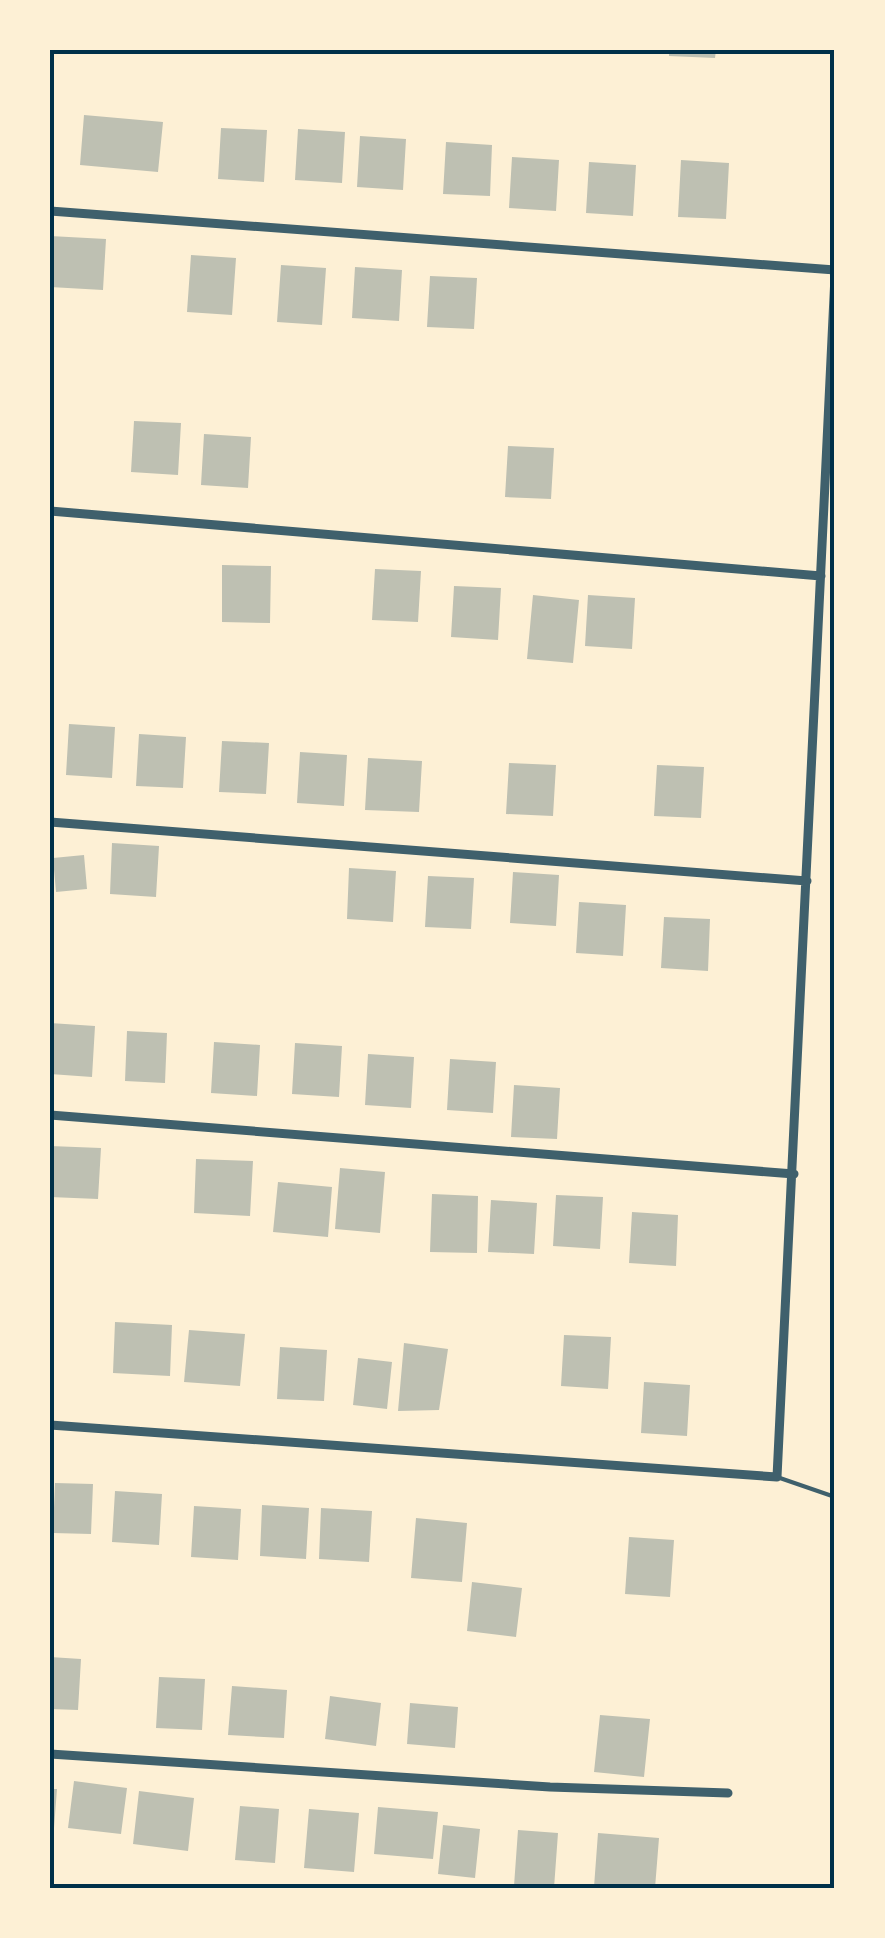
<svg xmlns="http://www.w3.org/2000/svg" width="885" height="1938" viewBox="0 0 885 1938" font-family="Rubik,sans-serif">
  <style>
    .building { fill: #bec0b2 }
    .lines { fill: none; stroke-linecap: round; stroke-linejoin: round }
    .service { stroke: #3f606c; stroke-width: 4 }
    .minor { stroke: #3f606c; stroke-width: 9 }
    .neatline { fill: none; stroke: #003049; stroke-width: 4 }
  </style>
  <rect width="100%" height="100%" fill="#fdf0d5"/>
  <path class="building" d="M669,50H716L715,58L669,56Z
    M84,115L163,122L158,172L80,165Z
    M221,128L267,130L264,182L218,179Z
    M298,129L345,132L342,183L295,180Z
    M360,136L406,139L403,190L357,187Z
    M446,142L492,145L490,196L443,194Z
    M512,157L559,160L556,211L509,208Z
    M681,160L729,163L726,219L678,217Z
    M589,162L636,165L633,216L586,213Z
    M50,236L106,239L103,290L50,287Z
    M191,255L236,258L232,315L187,312Z
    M281,265L326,268L322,325L277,322Z
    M355,267L402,270L399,321L352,318Z
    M430,276L477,278L474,329L427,327Z
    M134,421L181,423L178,475L131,472Z
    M204,434L251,437L248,488L201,485Z
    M508,446L554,448L551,499L505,497Z
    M222,565L271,566L270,623L222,622Z
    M375,569L421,571L418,622L372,620Z
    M454,586L501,588L498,640L451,637Z
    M533,595L579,600L573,663L527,659Z
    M588,595L635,598L632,649L585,646Z
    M69,724L115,727L112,778L66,775Z
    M139,734L186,737L183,788L136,786Z
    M222,741L269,743L266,794L219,792Z
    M300,752L347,755L344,806L297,803Z
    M368,758L422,761L419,812L365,810Z
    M509,763L556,765L553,816L506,814Z
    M657,765L704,767L701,818L654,816Z
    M112,843L159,846L156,897L110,894Z
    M84,855L87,889L56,892L53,858Z
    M349,868L396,871L393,922L347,919Z
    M513,872L559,875L556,926L510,923Z
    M428,876L474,878L471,929L425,927Z
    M579,902L626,905L623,956L576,953Z
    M664,917L710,919L708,971L661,968Z
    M50,1023L95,1026L92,1077L50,1074Z
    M127,1031L167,1033L165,1083L125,1081Z
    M214,1042L260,1045L257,1096L211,1093Z
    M295,1043L342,1046L339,1097L292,1094Z
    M368,1054L414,1057L411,1108L365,1105Z
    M450,1059L496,1062L493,1113L447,1110Z
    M514,1085L560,1088L557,1139L511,1137Z
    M50,1146L101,1148L98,1199L50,1197Z
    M196,1159L253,1161L250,1216L194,1213Z
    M340,1168L385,1172L380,1233L335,1229Z
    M278,1182L332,1187L328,1237L273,1232Z
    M432,1194L478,1196L477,1253L430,1252Z
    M556,1195L603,1197L600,1249L553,1246Z
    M491,1200L537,1203L534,1254L488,1252Z
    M632,1212L678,1215L676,1266L629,1263Z
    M115,1322L172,1325L170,1376L113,1373Z
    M189,1330L245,1334L240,1386L184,1382Z
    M564,1335L611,1337L608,1389L561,1386Z
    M404,1343L448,1349L439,1410L398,1411Z
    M280,1347L327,1350L324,1401L277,1399Z
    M358,1358L392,1362L387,1409L353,1405Z
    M644,1382L690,1385L687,1436L641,1433Z
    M55,1483L93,1484L91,1534L53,1533Z
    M115,1491L162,1494L159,1545L112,1542Z
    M262,1505L309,1508L306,1559L260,1556Z
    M194,1506L241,1509L238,1560L191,1557Z
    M321,1508L372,1511L369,1562L319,1559Z
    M416,1518L467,1523L462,1582L411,1578Z
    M629,1537L674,1540L670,1597L625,1594Z
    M472,1582L522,1588L516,1637L467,1631Z
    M50,1657L81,1659L78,1710L50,1709Z
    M159,1677L205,1679L202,1730L156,1728Z
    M232,1686L287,1690L284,1738L228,1735Z
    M330,1696L381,1703L376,1746L325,1739Z
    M410,1703L458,1707L455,1748L407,1744Z
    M600,1715L650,1719L644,1777L594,1772Z
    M74,1781L127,1788L121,1834L68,1828Z
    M50,1789H57L53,1841H50Z
    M139,1791L194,1798L188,1851L133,1844Z
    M240,1806L279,1809L275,1863L235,1860Z
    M378,1807L438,1812L433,1859L374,1854Z
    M309,1809L359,1813L354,1872L304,1868Z
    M443,1825L480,1829L475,1878L438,1874Z
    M518,1830L558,1833L554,1888L514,1886Z
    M598,1833L659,1838L655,1888L594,1887Z"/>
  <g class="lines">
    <path class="service" d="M777,1477L835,1497"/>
    <path class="minor" d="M50,211L835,270
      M50,511L821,576
      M50,822L807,881
      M50,1115L794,1174
      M50,1425L777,1477L835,276
      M50,1754L550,1787L728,1793"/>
  </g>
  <rect width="885" height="1938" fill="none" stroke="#fdf0d5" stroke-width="105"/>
  <rect x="52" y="52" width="780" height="1834" class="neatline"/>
</svg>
